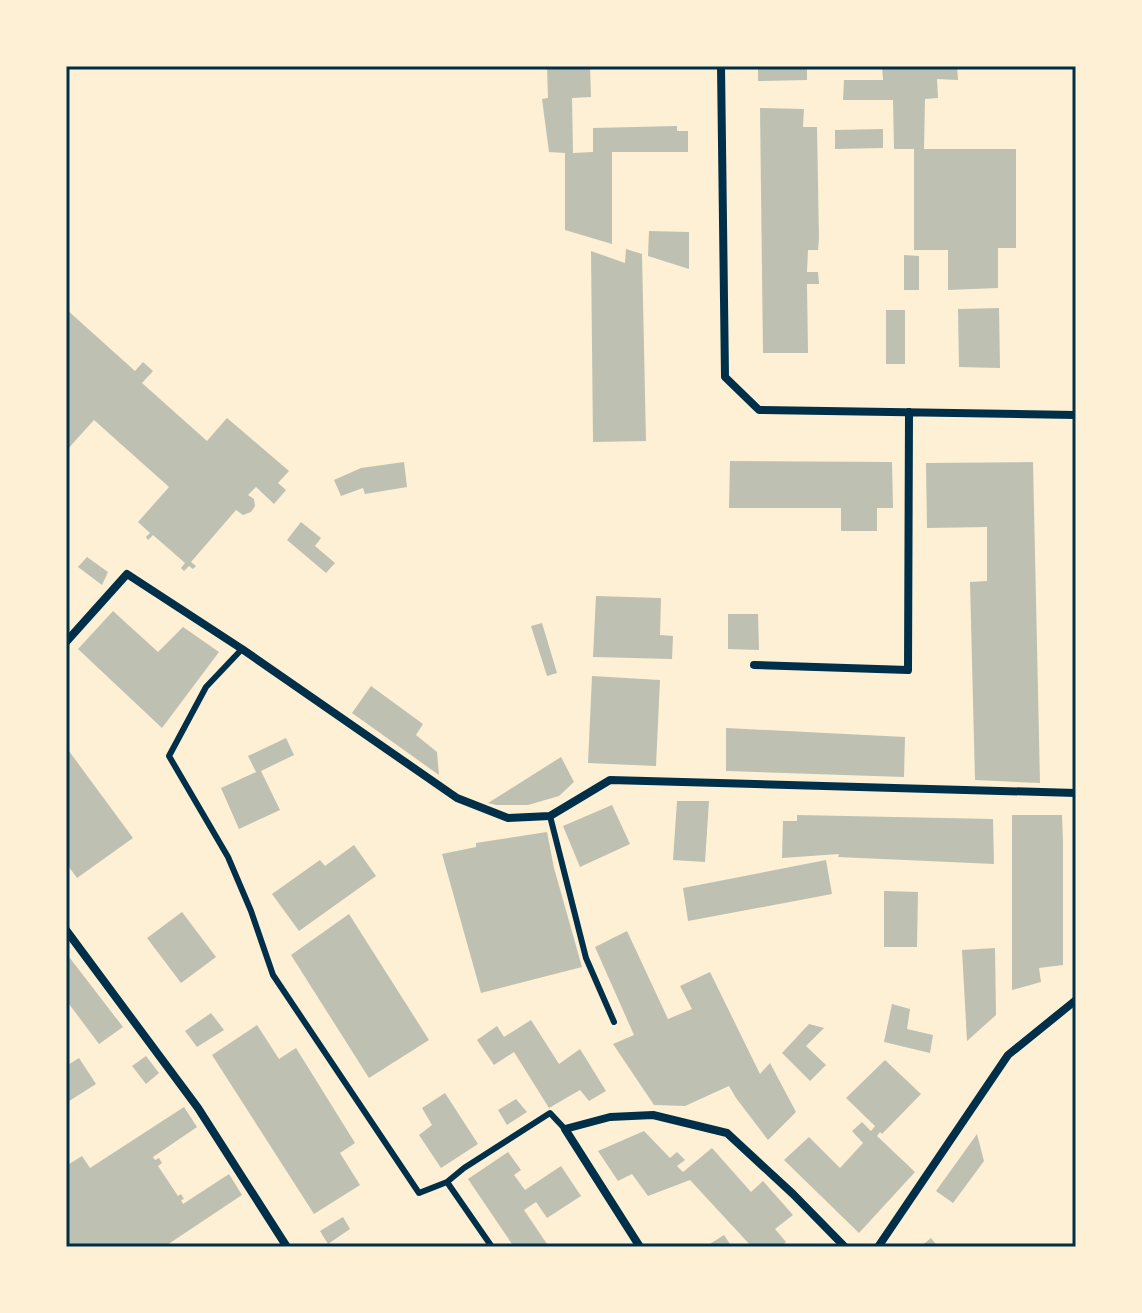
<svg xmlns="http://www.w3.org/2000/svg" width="1142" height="1313" viewBox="0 0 1142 1313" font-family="'Source Sans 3',sans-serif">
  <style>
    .building { fill: #bec0b2 }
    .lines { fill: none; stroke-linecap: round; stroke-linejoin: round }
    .service { stroke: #003049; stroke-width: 6 }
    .minor { stroke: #003049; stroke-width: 8 }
    .neatline { fill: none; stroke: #003049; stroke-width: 3 }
  </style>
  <rect width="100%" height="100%" fill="#fdf0d5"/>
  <path class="building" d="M547,66H590L591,97L572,98L573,153L593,152V128L677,126V131H688V152H612V244L565,230V153L549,152L542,99L548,98Z
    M758,66H807V80L758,81Z
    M882,66H957L958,80L937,79L938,98L925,99L924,149H1016V248H998V288L948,290V250H914V149H894L893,100H843L844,80H883Z
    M760,108L804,109L803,127H817L819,239L818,250H808L807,272H818L819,284H807L808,353H763Z
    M883,129V148L835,149V130Z
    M649,231L689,232V269L648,256Z
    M626,249L642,254L646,441L593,442L591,251L625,263Z
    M904,255L919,256V290H904Z
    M999,308L1000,368L959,367L958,309Z
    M66,309L135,371L143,362L153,371L142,383L207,441L227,418L289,471L278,483L286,490L274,504L256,487L248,495L254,499L255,506L251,512L243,515L236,510L191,562L196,566L193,569L189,566L184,571L181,568L185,563L153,535L148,540L146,537L150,533L138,522L169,487L94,420L66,451Z
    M886,310H905V364H886Z
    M730,461L892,462L893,508H877V531H841V508H729Z
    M404,462L407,487L365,494L363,488L341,496L334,480L361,468Z
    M1033,462L1040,783L975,780L970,582L987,581V527L927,528L926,463Z
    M301,522L321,538L315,546L335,563L326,573L287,540Z
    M87,557L108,572L102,585L78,567Z
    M596,596L661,598L660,635L673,636L672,659L593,657Z
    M113,611L158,652L183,627L219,652L162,728L78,649Z
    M728,614H758L759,650L728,649Z
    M542,623L557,673L547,676L531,626Z
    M592,676L660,680L656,766L588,763Z
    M371,686L423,724L416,735L437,752L439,775L352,713Z
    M726,728L905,737L904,777L726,771Z
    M286,738L294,755L261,771L280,810L239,829L221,788L256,772L248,756Z
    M66,747L133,838L77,878L66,863Z
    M561,757L574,782L559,796L528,805H496L488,803Z
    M677,801H709L705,862L673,860Z
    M612,805L630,844L580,867L563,826Z
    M797,815L993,819L994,864L838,857L839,854L782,858L783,821H797Z
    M1012,815H1062L1063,842V965L1039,968L1041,982L1012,990Z
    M547,832L554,868L582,967L481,993L442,854L476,847V843Z
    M354,845L376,876L299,931L272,894L320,860L325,866Z
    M826,860L832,894L688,921L683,888Z
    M884,891L918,892L917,947H884Z
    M182,912L216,957L181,983L147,938Z
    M349,914L429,1040L369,1078L291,955Z
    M627,931L668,1019L692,1009L680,986L710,972L760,1074L770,1063L796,1112L768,1140L736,1098L729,1086L685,1106L654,1105L613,1044L634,1035L595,947Z
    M995,948L996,1015L967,1041L962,950Z
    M66,953L123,1027L99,1044L66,1000Z
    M892,1004L910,1009L907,1029L933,1035L930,1053L884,1042Z
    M211,1013L224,1030L197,1047L185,1031Z
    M531,1020L559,1064L580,1049L606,1091L589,1101L580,1090L549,1108L514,1052L494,1065L477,1040L497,1026L504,1037Z
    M809,1024L824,1028L806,1046L826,1065L810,1081L782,1053Z
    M257,1025L279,1059L296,1048L355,1143L340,1153L360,1185L314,1214L212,1055Z
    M146,1056L159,1073L146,1084L132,1066Z
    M79,1058L96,1084L66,1103V1066Z
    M885,1060L921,1094L882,1134L880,1132L877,1136L915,1172L859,1233L784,1160L809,1137L840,1168L863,1143L852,1131L862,1122L871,1131L875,1126L846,1098Z
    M445,1093L478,1144L441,1168L419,1135L432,1125L422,1108Z
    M516,1099L527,1112L507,1125L498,1110Z
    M184,1107L197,1127L153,1157L155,1160L159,1158L162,1163L158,1166L178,1196L181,1194L184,1199L181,1200L183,1204L229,1174L242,1195L164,1247H66V1166L82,1156L90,1168Z
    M644,1131L670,1158L677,1152L685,1160L677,1166L683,1172L712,1148L751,1192L763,1181L793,1215L775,1229L786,1242L781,1247H752L690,1180L648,1196L632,1174L618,1181L598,1151Z
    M977,1134L984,1161L953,1203L936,1191Z
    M508,1152L521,1170L514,1175L525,1190L561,1166L581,1196L547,1218L536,1202L524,1210L549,1247H514L468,1179Z
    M343,1217L350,1229L328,1244L320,1231Z
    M724,1235L732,1247H705Z
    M931,1238L938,1247H920Z"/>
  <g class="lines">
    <path class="service" d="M242,649L206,687L169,756L228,857L251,911L273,975L419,1193L447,1182L464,1168L550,1113L565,1129
      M550,816L586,958L614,1022
      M447,1182L492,1247"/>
    <path class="minor" d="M721,66L725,377L759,410L1076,415
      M66,642L127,574L242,649L457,798L508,818L550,816L610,780L1076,793
      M754,665L908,670L909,412
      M66,930L198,1108L287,1247
      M640,1247L565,1129L610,1117L653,1115L727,1133L793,1194L845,1247
      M878,1247L1008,1055L1076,1000"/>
  </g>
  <rect width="1142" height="1313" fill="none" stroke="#fdf0d5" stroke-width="136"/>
  <rect x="68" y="68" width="1006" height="1177" class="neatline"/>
</svg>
